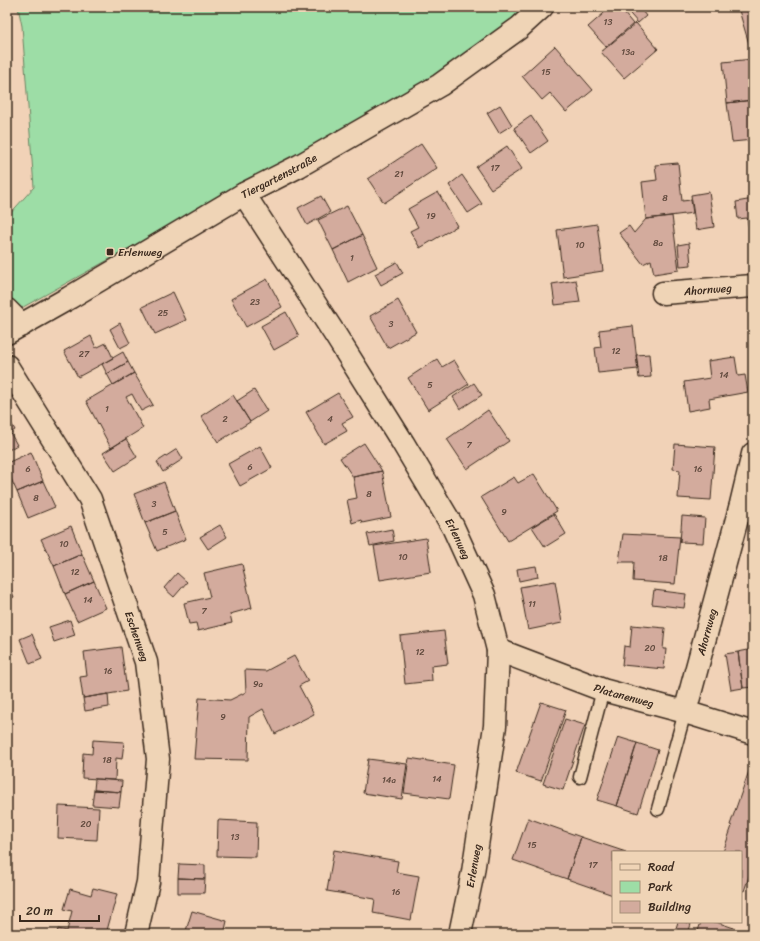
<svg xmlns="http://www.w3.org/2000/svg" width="760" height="941" viewBox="0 0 760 941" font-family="Sriracha,sans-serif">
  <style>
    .green { fill: #9ddda6; stroke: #6c8462 }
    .building { fill: #d3ab9d; stroke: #3b2a1e }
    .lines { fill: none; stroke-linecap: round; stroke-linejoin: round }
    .service-casing { stroke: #3b2a1e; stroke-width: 15 }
    .minor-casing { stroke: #3b2a1e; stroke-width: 25 }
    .service { stroke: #efd4b6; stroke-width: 12 }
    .minor { stroke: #efd4b6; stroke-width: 22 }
    .poi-dot { fill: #3b2a1e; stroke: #efd4b6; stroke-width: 1.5 }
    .labels { text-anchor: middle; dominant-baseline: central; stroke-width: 3; stroke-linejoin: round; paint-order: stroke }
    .number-label { font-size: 9px; fill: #614a3e }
    .street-label { font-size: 11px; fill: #3b2a1e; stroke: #efd4b6 }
    .poi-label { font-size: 11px; fill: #3b2a1e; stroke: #efd4b6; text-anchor: start }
  </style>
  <rect width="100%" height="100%" fill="#f1d2b7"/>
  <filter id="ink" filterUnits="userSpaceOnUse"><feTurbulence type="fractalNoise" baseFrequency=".025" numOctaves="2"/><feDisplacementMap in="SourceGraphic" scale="8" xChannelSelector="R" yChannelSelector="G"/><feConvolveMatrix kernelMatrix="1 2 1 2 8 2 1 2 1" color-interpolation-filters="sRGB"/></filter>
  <g filter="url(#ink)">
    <path class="green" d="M18,7H534L433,80L7,316V217L34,187L22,26Z"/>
    <path class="building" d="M611,7H619L633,24L606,47L588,27Z
      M624,7H639L646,16L638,23Z
      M738,7H753V43L749,44Z
      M636,23L658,49L624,78L601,52Z
      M555,46L593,90L566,112L550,93L542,100L522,76Z
      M753,59V100L727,103L723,62Z
      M753,100V140L732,142L727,103Z
      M500,105L512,125L499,133L487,113Z
      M531,116L548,141L531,153L514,128Z
      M421,144L437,168L384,203L368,179Z
      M507,146L522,169L491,189L476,167Z
      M678,163L682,201L691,200L693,213L646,219L642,182L657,180L655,165Z
      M462,175L482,204L468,213L449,185Z
      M438,192L457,226L420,248L410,231L418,227L408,209Z
      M709,192L714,227L696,230L691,195Z
      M321,196L330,212L307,225L298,208Z
      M753,199V241H751L747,218L738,219L736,202Z
      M347,206L362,235L333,250L318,220Z
      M672,216L679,270L654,274L651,260L643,264L619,233L629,226L634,233L646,219Z
      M597,224L603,271L563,277L557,230Z
      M362,235L377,267L348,282L333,250Z
      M689,243L691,265L680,266L678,245Z
      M397,262L403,273L381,285L375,274Z
      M267,279L282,307L246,327L231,299Z
      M576,280L580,302L555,305L552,284Z
      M173,292L186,320L155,334L142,307Z
      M398,300L416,332L388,348L370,316Z
      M286,312L299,336L274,350L261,326Z
      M120,323L130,343L120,348L110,329Z
      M633,326L638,369L598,373L595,348L601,347L599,330Z
      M91,336L96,348L106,343L113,358L78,377L64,351Z
      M123,352L128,362L107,374L102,364Z
      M649,354L651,377L639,378L636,355Z
      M735,357L738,376L745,375L748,392L709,399L710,407L688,411L684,382L710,378L708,361Z
      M437,359L442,367L454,360L469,384L428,410L408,378Z
      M128,362L134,373L113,385L107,374Z
      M134,373L153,405L141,411L132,394L126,397L143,428L111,448L86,401Z
      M474,383L482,395L460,409L453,397Z
      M254,390L267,411L250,422L237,401Z
      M338,393L353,417L342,423L347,431L324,444L306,412Z
      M233,395L250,422L218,442L201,416Z
      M488,410L509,441L467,469L447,439Z
      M7,416L15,430L7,435Z
      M11,434L17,445L7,451V437Z
      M126,439L137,457L115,471L103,453Z
      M364,443L382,471L353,477L340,458Z
      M675,444L715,447L711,500L678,498L680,470L673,469Z
      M260,446L272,468L240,486L228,464Z
      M177,449L183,459L163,472L157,462Z
      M31,452L43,481L17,492L7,470V463Z
      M382,471L391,517L362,523L361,520L352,523L347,500L357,498L353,477Z
      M534,474L557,511L508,541L481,497L514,477L518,483Z
      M43,481L55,507L28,518L17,492Z
      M164,482L175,511L145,523L134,494Z
      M175,511L186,539L157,551L145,523Z
      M554,514L566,534L545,547L532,527Z
      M682,516L705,518L703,543L680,542Z
      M220,525L227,537L208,549L200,537Z
      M71,526L82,554L54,566L41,539Z
      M392,529L394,541L370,546L367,534Z
      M623,534L680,537L675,584L633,581L634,562H619Z
      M426,538L431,572L380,580L374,546Z
      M82,554L94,581L65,594L54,566Z
      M242,564L252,608L230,614L232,623L198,631L196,623L189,624L184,603L210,597L204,573Z
      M536,566L538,577L519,581L517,569Z
      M177,573L187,582L174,597L164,588Z
      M94,581L106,608L77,621L65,594Z
      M555,581L562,623L528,630L520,587Z
      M9,585L14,597L7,600V586Z
      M654,590L686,594L684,608L652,604Z
      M70,620L75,635L54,642L49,627Z
      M632,625L665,628L663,649H666L664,669L622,665L624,646L630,647Z
      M444,631L448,664L431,666L432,681L405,684L400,636Z
      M32,634L42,659L30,664L20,639Z
      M121,647L127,691L83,698L80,677L87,676L84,652Z
      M753,649V687L743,688L738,652Z
      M738,652L743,688L731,690L725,654Z
      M294,656L308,681L299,686L314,714L275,734L263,709L249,717L248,760L194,759L199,698L230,700L246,692L245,670L266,671Z
      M108,694L109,707L85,711L83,698Z
      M541,702L566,710L541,781L516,773Z
      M565,719L585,725L563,790L543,784Z
      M618,737L637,743L617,806L597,800Z
      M93,740L124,742L122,759L116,758L115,780L82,778L83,753L92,754Z
      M637,743L658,750L638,813L617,806Z
      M409,758L454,765L449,799L404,793Z
      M368,759L407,764L402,799L363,793Z
      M749,771L753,772V865L744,891L741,890V852H723L732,826L730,825Z
      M95,779L122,781L121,792L94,790Z
      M94,790L121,792L119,807L92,805Z
      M59,806L99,808L97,840L58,838Z
      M528,818L581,837L567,879L513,860Z
      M218,820L257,822L256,857L217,856Z
      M581,837L626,852H613V895L567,879Z
      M334,850L398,861L396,872L419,876L411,920L373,913L375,899L327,891Z
      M179,864L205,865V879L178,878Z
      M178,878L205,879L204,893H178Z
      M93,888L117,894L106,934H57L58,929L67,931L72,911L64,909L70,889L91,895Z
      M192,911L227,921L224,934H185Z
      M678,922H685L691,924L688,934H674Z
      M701,922H716L734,928L732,934H697Z"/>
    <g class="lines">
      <defs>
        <path id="service" d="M580,777L603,690
          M658,809L685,712"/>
        <g id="minor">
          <path id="s1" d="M244,194L336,336L403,443L453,527L484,595L498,650L495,726L473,872L460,934"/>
          <path id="s2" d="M663,293L753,286"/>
          <path d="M7,310L22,325"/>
          <path id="s3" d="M7,333L69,298L244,194L299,166L440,85L519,28L542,7"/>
          <path id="s4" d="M7,366L90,499L146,662L158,759L148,882L136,934"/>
          <path id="s5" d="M498,650L603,690L685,712L753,733"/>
          <path id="s6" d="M685,712L741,504L753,454"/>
        </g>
      </defs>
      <use href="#service" class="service-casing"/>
      <use href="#minor" class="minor-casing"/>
      <use href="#service" class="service"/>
      <use href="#minor" class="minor"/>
    </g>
  </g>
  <rect class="poi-dot" x="106" y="248" width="8" height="8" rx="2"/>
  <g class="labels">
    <g class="number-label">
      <text x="608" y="22">13</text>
      <text x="628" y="52">13a</text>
      <text x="546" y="72">15</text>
      <text x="495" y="168">17</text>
      <text x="399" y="174">21</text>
      <text x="665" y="198">8</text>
      <text x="431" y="216">19</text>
      <text x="658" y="243">8a</text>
      <text x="580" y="245">10</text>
      <text x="352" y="258">1</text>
      <text x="255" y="302">23</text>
      <text x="163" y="313">25</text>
      <text x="391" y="324">3</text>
      <text x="616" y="351">12</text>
      <text x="84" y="354">27</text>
      <text x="724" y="375">14</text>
      <text x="430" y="385">5</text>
      <text x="107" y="409">1</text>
      <text x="225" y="419">2</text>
      <text x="330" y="419">4</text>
      <text x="469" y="445">7</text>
      <text x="250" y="467">6</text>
      <text x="28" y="469">6</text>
      <text x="698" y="469">16</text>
      <text x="369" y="494">8</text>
      <text x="36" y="498">8</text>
      <text x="154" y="504">3</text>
      <text x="504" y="512">9</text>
      <text x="165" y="532">5</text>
      <text x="64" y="544">10</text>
      <text x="403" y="557">10</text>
      <text x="663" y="558">18</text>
      <text x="75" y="572">12</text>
      <text x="88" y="600">14</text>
      <text x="532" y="604">11</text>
      <text x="204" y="611">7</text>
      <text x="650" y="648">20</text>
      <text x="420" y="652">12</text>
      <text x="108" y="671">16</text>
      <text x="258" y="684">9a</text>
      <text x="223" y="717">9</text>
      <text x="107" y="760">18</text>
      <text x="437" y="779">14</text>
      <text x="389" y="780">14a</text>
      <text x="86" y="824">20</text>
      <text x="235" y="837">13</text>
      <text x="532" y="845">15</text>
      <text x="593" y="865">17</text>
      <text x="396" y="892">16</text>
    </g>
    <g class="street-label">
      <text stroke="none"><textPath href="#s3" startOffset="314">Tiergartenstraße</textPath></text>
      <text stroke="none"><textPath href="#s2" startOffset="45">Ahornweg</textPath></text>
      <text stroke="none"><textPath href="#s1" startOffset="406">Erlenweg</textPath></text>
      <text stroke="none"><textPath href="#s6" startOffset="83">Ahornweg</textPath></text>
      <text stroke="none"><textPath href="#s4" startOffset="302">Eschenweg</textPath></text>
      <text stroke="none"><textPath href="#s5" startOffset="134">Platanenweg</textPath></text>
      <text transform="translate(474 866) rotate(-80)">Erlenweg</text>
    </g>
    <g class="poi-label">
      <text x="118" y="252">Erlenweg</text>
    </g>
  </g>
  <rect width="760" height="941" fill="none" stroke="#efd4b6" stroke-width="24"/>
  <rect x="12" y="12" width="736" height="917" fill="none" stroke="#3b2a1e" stroke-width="1.5" filter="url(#ink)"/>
  <rect x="612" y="851" width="130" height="72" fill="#efd4b6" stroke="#a79079"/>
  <rect x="620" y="864" width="20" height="6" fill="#efd4b6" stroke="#a79079"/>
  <text x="648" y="871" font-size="12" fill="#3b2a1e">Road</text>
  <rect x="620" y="881" width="20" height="12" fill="#9ddda6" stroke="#a79079"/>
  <text x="648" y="891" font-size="12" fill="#3b2a1e">Park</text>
  <rect x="620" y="901" width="20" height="12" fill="#d3ab9d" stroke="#a79079"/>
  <text x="648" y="911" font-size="12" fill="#3b2a1e">Building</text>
  <path d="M20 915v6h79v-6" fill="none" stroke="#3b2a1e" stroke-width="2"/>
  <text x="26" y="915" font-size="12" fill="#3b2a1e" stroke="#efd4b6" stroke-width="3" paint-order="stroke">20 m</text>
</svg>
